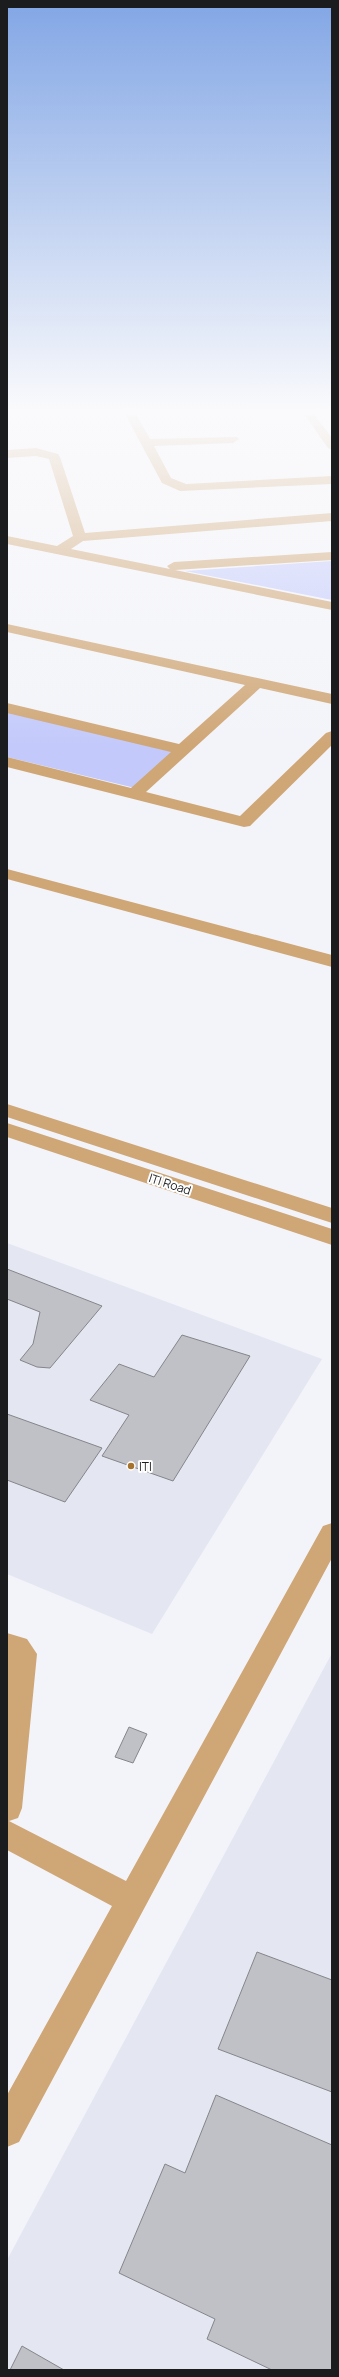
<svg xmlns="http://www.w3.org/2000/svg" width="339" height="2377" viewBox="0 0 339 2377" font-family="Manrope,sans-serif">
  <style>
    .built { fill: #e4e6f2 }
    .green { fill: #c3cafb }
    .building { fill: #c0c1c6; stroke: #85868a }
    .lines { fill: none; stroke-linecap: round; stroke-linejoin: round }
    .minor { fill: #cfa676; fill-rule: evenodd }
    .poi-dot { fill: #a7722c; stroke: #fff; stroke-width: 1.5 }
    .labels { text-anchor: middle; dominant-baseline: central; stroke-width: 4; stroke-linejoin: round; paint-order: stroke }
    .street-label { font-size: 12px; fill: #1b1c1d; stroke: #fff }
    .poi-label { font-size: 12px; fill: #1b1c1d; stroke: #fff; text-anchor: start }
  </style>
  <rect width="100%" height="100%" fill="#f3f4f9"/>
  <path class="built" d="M7,1243L322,1359L152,1634L7,1574Z
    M332,1653V2370H7V2260Z"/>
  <path class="green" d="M332,561V600L185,571Z
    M7,712L174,752L135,788L7,757Z"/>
  <path class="building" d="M7,1269L102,1306L50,1368L37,1367L20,1360L33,1344L40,1312L7,1299Z
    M182,1335L250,1356L173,1481L102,1456L129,1415L90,1400L119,1364L154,1377Z
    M7,1414L102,1448L65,1502L7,1480Z
    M129,1727L147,1734L133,1763L115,1757Z
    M257,1952L332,1980V2092L218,2049Z
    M216,2095L332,2145V2370H272L207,2339L215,2319L119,2273L165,2164L185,2173Z
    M22,2346L64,2370H10Z"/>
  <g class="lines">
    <path class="minor" d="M125,414H136L150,439L237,437L239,439L233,443L154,446L171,478L186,484L332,476V484L180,491L162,483Z
      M304,414H314L332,438V450L328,448Z
      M36,448L58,454L60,457L85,533L332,513V521L83,541L71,549L170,569L167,566L174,562L332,552V560L175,570L332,602V610L7,544V536L57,546L73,536L49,459L36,456L7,458V450Z
      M7,624L332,694V704L260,688L146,792L240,816L326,733L332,731V745L250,826L244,827L7,767V757L131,788L171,752L7,713V703L179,744L245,685L7,632Z
      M7,869L332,955V967L7,879Z
      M7,1104L332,1208V1223L7,1117Z
      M7,1123L332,1229V1245L7,1137Z
      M332,1523V1558L19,2142L7,2147V2095L112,1906L7,1850V1633L27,1639L37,1654L22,1808L18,1818L9,1821L126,1881L323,1526Z"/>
  </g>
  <linearGradient id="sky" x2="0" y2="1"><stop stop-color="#82a6e5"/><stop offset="0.55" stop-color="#fafafc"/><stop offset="1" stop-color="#fafafc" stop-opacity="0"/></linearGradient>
  <rect width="339" height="746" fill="url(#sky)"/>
  <circle class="poi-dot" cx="131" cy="1466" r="4"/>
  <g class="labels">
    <g class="street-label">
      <text transform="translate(170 1184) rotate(18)">ITI Road</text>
    </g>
    <g class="poi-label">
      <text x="139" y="1466">ITI</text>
    </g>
  </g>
  <rect width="339" height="2377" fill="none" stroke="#1b1c1d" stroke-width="16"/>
</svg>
